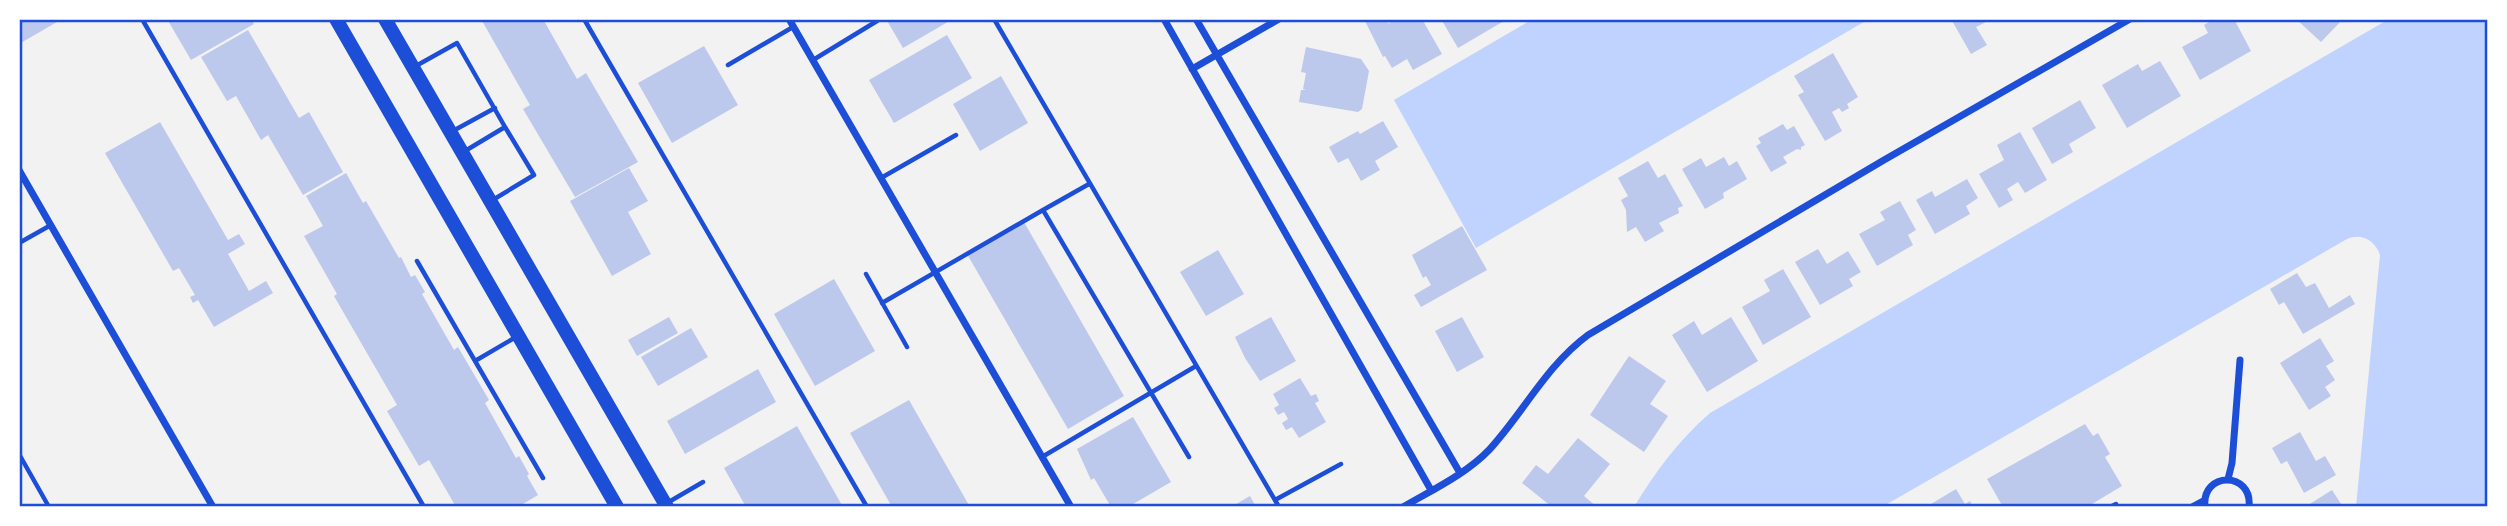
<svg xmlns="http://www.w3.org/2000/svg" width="2507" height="526" viewBox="0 0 2507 526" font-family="Cabin,sans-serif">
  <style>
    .water { fill: #bfd3fe }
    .building { fill: #bdc9ec }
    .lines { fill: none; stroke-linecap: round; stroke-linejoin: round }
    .service { stroke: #1d4ed8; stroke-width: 4.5 }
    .minor { stroke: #1d4ed8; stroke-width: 7 }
    .primary { stroke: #1d4ed8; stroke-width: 14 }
    .neatline { fill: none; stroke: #1d4ed8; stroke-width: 2.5 }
  </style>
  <rect width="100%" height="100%" fill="#f2f2f2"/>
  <path class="water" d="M1533,19H1869L1476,248L1394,100Z
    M2389,19H2488V507H2356L2380,255C2375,240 2361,233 2347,239L1882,507H1634C1656,471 1678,441 1710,413Z"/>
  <path class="building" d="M19,19H56L57,22L19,44Z
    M167,19H251L254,24L191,60Z
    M481,19H543L577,79L586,73L638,162L575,197L523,109L530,105Z
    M886,19H953L903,48Z
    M1364,19H1386L1389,24L1390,19H1422L1442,54L1413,70L1407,59L1392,68L1385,56L1383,57Z
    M1441,19H1503L1504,21L1458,48Z
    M1951,19H1992L1976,27L1987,45L1971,54Z
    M2214,19H2234L2251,51L2200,80L2182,47L2208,33L2204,25Z
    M2296,19H2343L2321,42Z
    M248,30L299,118L309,112L343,172L303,195L268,135L261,140L236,96L227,101L201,57Z
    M947,35L972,78L894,123L869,80Z
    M704,46L738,105L672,143L638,83Z
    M1306,47L1361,59L1369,71L1362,109L1358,112L1299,102L1301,90H1306L1303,89L1306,73L1301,72Z
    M1833,53L1858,97L1847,104L1849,108L1842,112L1839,108L1832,112L1842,131L1825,141L1798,95L1804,92L1794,76Z
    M2160,61L2181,96L2127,128L2102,85L2138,64L2142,71Z
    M1001,76L1028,123L980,151L953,104Z
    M2080,100L2096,128L2069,144L2073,152L2052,164L2032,128Z
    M1383,121L1398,147L1375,161L1380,170L1361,181L1348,158L1338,163L1329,147L1358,131L1360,134Z
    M160,122L228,240L239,234L245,244L228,254L249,291L266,281L273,293L214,327L198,300L193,303L190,297L195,295L179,268L173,271L105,153Z
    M1783,124L1787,130L1794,126L1805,145L1801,147V150L1797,149L1783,157L1787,163L1771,172L1756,146L1761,143L1758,138Z
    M2020,132L2047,180L2025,193L2018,182L2007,189L2013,200L1999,208L1979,174L2004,160L1997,145Z
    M1724,157L1729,166L1737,161L1747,179L1723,193L1724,198L1705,209L1682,169L1701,158L1706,167Z
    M1648,161L1658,178L1665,174L1683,206L1678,208L1679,213L1659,223L1664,231L1645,242L1636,227L1627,232L1626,210L1621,200L1628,196L1618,178Z
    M629,168L648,201L628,212L651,254L612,276L570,201Z
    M346,173L363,203L366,201L399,258L401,257L411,277L415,275L425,292L422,294L454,350L458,347L489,400L485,403L516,458L519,456L529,474L527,476L538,495L518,507H456L429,460L419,466L387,411L397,405L334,296L337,294L304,236L323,226L306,196Z
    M1967,179L1978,198L1966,206L1970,214L1935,234L1916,200L1932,191L1935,197Z
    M1900,201L1916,230L1908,235L1913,245L1877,266L1859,234L1885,220L1880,212Z
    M1024,222L1124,396L1068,429L967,254Z
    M1462,226L1487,270L1421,307L1414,295L1431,285L1426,276L1423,278L1412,255Z
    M1818,249L1827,264L1848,251L1861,272L1849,279L1853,286L1820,305L1795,262Z
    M1218,250L1244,294L1206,316L1180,272Z
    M1783,269L1811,317L1763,345L1742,307L1770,291L1764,280Z
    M2297,273L2306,287L2315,283L2329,308L2350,295L2355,304L2303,334L2284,302L2279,305L2270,289Z
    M834,279L875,351L815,386L774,314Z
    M669,317L678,333L637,356L628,340Z
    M1271,317L1296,361L1260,381L1245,358L1235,337Z
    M1462,317L1484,357L1457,372L1435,331Z
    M1731,317L1758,361L1707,392L1672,335L1694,321L1702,335Z
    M691,328L708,357L658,386L641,357Z
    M2320,338L2334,361L2326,366L2335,380L2325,387L2331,396L2309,410L2280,363Z
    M1629,356L1666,381L1650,404L1668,416L1644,452L1590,415Z
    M758,369L776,402L685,454L667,421Z
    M1300,378L1311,396L1316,394L1319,401L1315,403L1326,422L1299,438L1292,427L1286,430L1282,423L1288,419L1284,412L1278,415L1274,408L1279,405L1273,394Z
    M909,400L970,507H892L850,433Z
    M1133,417L1171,482L1128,507H1111L1094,478L1091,480L1077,449Z
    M2085,424L2093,436L2098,433L2110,454L2105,457L2122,486L2087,507H2003L1987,479Z
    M797,426L843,507H746L724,468Z
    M2300,432L2316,461L2325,456L2336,475L2304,493L2287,461L2281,464L2272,448Z
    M1578,438L1610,464L1584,496L1597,507H1552L1522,483L1536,465L1548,474Z
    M1956,489L1965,504L1970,501L1973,507H1926Z
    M2332,490L2343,507H2305Z
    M1250,496L1256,507H1231Z"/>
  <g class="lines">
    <path class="service" d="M142,19L424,507
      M584,19L867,507
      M994,19L1279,507
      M813,60L877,21
      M728,65L793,27
      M414,67L457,43L505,127
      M451,132L495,108
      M465,151L505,127L534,175L491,201
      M881,178L956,135
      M1089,184L1043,210L1189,457
      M19,243L51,225
      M417,261L543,478
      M866,274L907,347
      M882,303L1043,210
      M475,361L516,337
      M19,454L49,507
      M1042,457L1196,366
      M1275,500L1341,464
      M667,503L703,482
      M2110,507L2116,504L2117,507"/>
    <path class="minor" d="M789,19L1071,507
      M1164,19L1431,490
      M1196,19L1460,473
      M1192,69L1279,19
      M19,170L213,507
      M2228,479L2232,463L2240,360
      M1403,507C1432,490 1466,474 1489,450C1524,412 1546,366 1588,335L1884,160L2130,19
      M2192,507L2205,500
      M2205,507C2201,471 2253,471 2249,507"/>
    <path class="primary" d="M336,19L617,507
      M385,19L667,507"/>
  </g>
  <rect width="2507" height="526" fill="none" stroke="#ffffff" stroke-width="42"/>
  <rect x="21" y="21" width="2465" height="484" class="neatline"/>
</svg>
